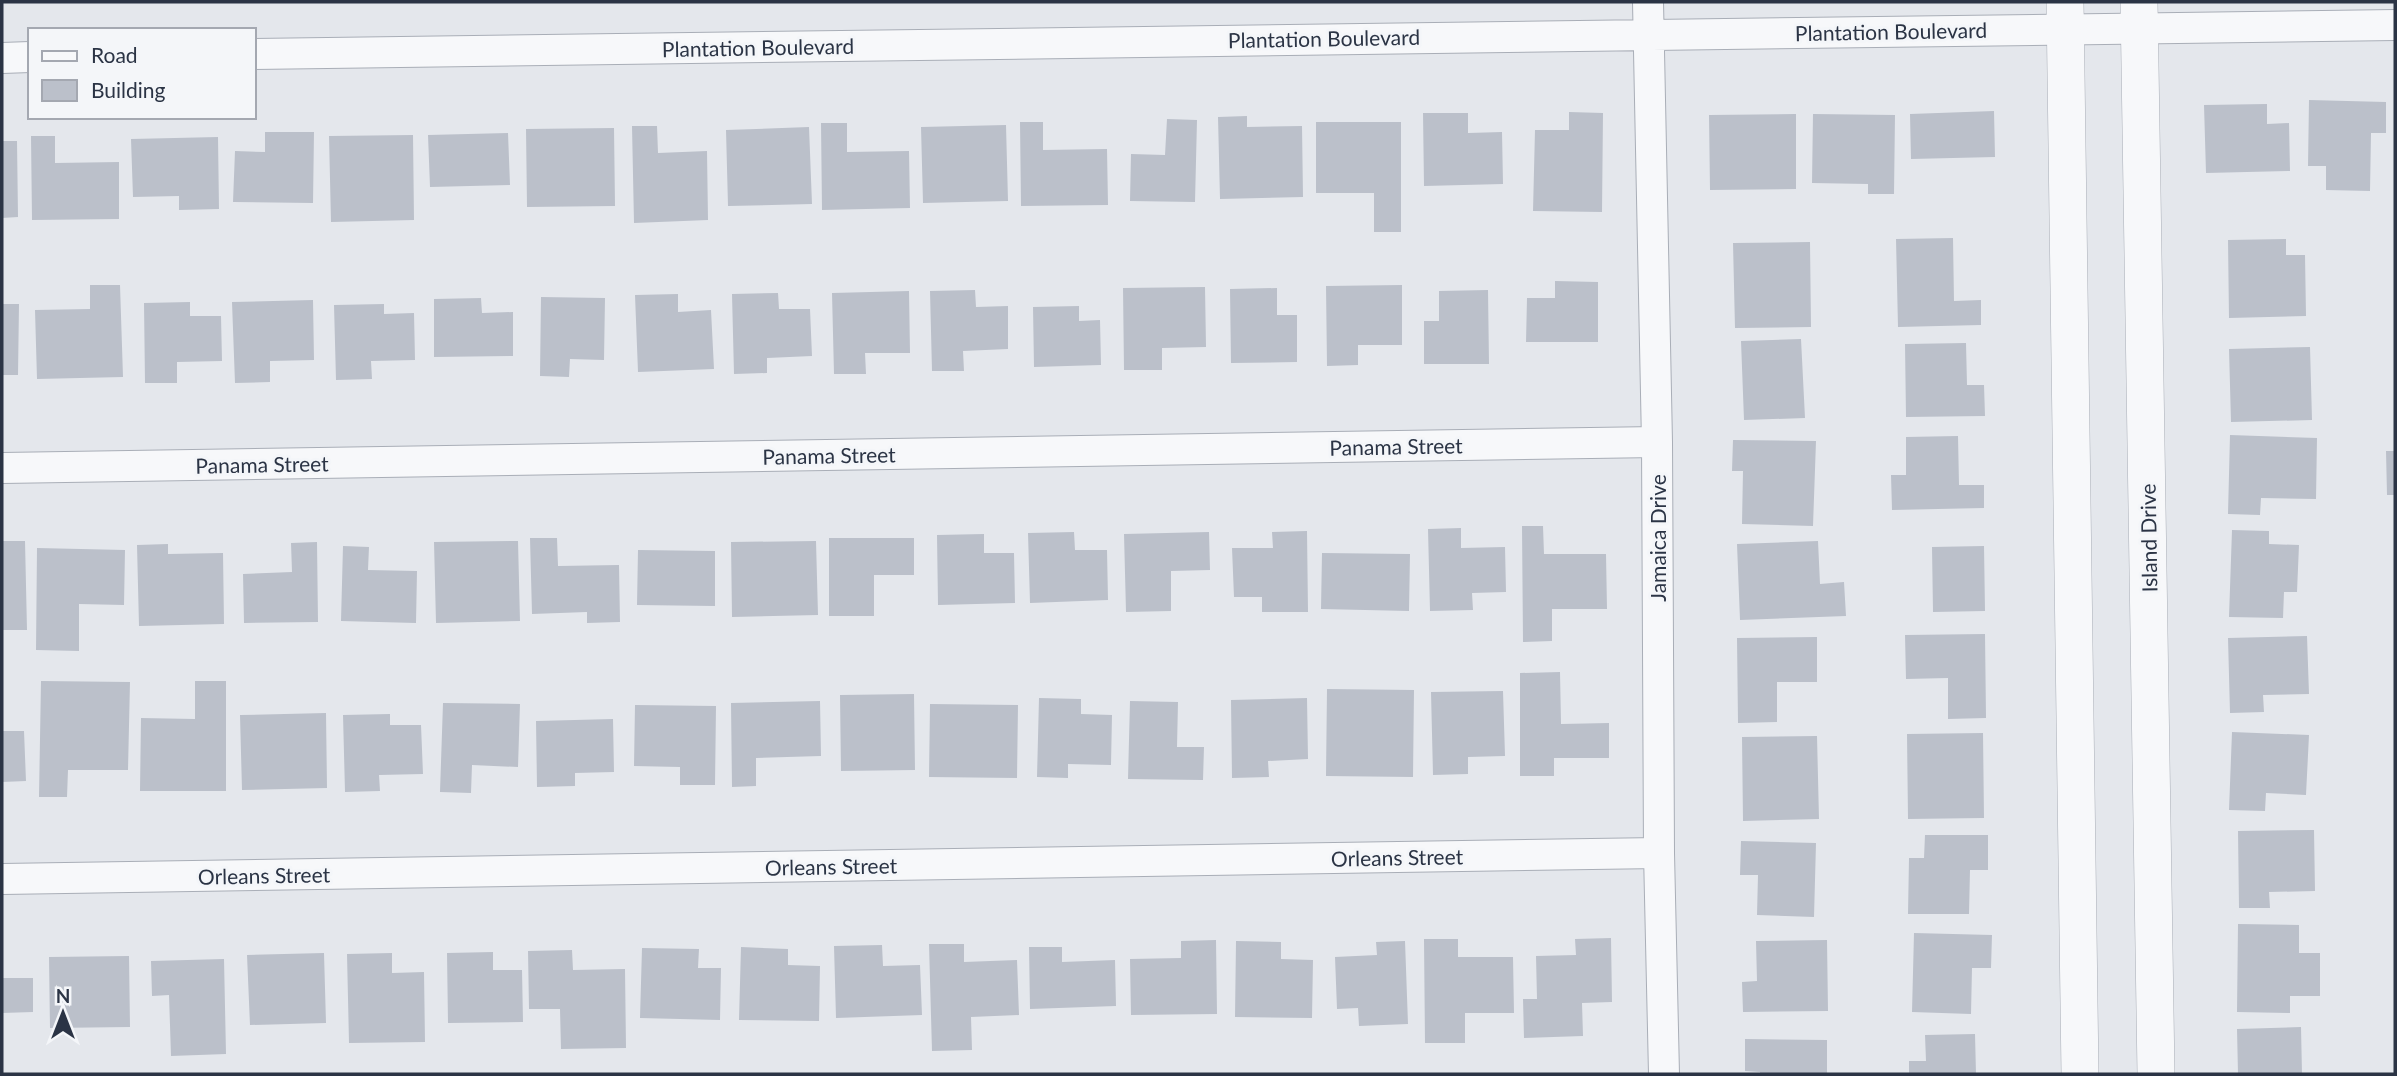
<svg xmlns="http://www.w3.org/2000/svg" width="2397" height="1076" viewBox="0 0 2397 1076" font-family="Lato,sans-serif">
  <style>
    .building { fill: #bbc0ca }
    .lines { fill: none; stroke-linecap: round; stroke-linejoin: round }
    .minor-casing { stroke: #a9aeb7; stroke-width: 32 }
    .tertiary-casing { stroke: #a9aeb7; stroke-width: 38 }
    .minor { stroke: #f7f8fa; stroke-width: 30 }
    .tertiary { stroke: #f7f8fa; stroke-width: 37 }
    .labels { text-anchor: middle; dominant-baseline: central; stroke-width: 6; stroke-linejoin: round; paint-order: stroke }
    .street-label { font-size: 21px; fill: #2b3445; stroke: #f4f6f9 }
  </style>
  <rect width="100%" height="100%" fill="#e4e7ec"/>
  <path class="building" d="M2309,100L2386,102V133H2371L2370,191L2326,190V166H2308Z
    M2267,104V124L2289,123L2290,171L2206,173L2204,105Z
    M1994,111L1995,157L1911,159L1910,114Z
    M1569,112L1603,113L1602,212L1533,211L1535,130H1569Z
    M1423,113H1468V133L1502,132L1503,184L1424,186Z
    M1796,114V189L1710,190L1709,115Z
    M1813,114L1895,115L1894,194H1868V184L1812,183Z
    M1247,116V127L1302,126L1303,197L1220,199L1218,117Z
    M1167,119L1197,120L1195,202L1130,201L1131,154L1165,155Z
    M1020,122H1043V150L1107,149L1108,205L1021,206Z
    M1316,122H1401V232H1374V193H1316Z
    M821,123H847V152L909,151L910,208L822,210Z
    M1006,125L1008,201L923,203L921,127Z
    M632,126H657L658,153L707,151L708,220L634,223Z
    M809,127L812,204L728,206L726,130Z
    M614,128L615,206L527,207L526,129Z
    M265,132H314L313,203L233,202L235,151L265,152Z
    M508,133L510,185L430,187L428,135Z
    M413,135L414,220L331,222L329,136Z
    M31,136H55V163L119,162V219L32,220Z
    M218,137L219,209L179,210V196L133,197L131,139Z
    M2,141H17L18,217L2,218Z
    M1953,238L1954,301L1981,300V325L1898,327L1896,239Z
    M2286,239V255H2305L2306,316L2229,318L2228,240Z
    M1810,242L1811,327L1735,328L1733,243Z
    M1555,281L1598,282V342H1526L1527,298H1555Z
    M90,285H120L123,377L37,379L35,310L90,309Z
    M1402,285V345H1358V365L1327,366L1326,286Z
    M1205,287L1206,347L1162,348V370H1124L1123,288Z
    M1277,288V315H1297V362L1231,363L1230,289Z
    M975,290L976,307L1008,306V349L963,351L964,371H932L930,291Z
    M1488,290L1489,364H1424V321H1439V291Z
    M909,291L910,353H865L866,374H834L832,293Z
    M778,293L779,309H810L812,356L767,358V373L734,374L732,294Z
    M678,294V312L711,310L714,369L638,372L635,295Z
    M541,297L605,298L604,360L570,359L569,377L540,376Z
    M481,298L482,313L513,312V356L434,357V299Z
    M313,300L314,360L270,361V382L235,383L232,302Z
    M190,302V316H221L222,361L177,362V383H145L144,303Z
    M2,304H19L18,375H2Z
    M384,304V314L414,313L415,360L371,361L372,379L336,380L334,305Z
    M1079,306V321L1100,320L1101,365L1034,367L1033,307Z
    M1801,339L1805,418L1744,420L1741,341Z
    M1966,343L1967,385H1984L1985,416L1906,417L1905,344Z
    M2310,347L2312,420L2231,422L2229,349Z
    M2230,435L2317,438L2316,499L2261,498L2260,515L2228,514Z
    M1958,436L1959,485H1984V508L1892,510L1891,475H1906V437Z
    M1733,440L1816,441L1813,526L1742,524L1743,471H1732Z
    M2386,451H2395V495H2387Z
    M1522,526H1543L1544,554H1606L1607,609H1552V641L1523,642Z
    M1461,528V548L1505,547L1506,592L1472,593L1473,610L1430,611L1428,529Z
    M2232,530L2269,531V544L2299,545L2297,592H2284L2283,618L2229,617Z
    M1307,531L1308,612H1262V597H1234L1232,548H1273L1272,532Z
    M1074,532L1075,550H1107L1108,600L1030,603L1028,533Z
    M1209,532L1210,570L1171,571V611L1126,612L1124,534Z
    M984,534V553H1014L1015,603L938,605L937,535Z
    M530,538H557L558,566L619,565L620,622L587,623V612L532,614Z
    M829,538H914V575H874V616H829Z
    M2,541H25L27,630H2Z
    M518,541L520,621L436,623L434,542Z
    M816,541L818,615L732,617L731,542Z
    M1818,541L1820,584L1844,582L1846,616L1740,620L1737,544Z
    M317,542L318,622L244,623L243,574L292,572L291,543Z
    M168,544V554L223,553L224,624L139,626L137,545Z
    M343,546L369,547L368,570L417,571L416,623L341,621Z
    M1984,546L1985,611L1933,612L1932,547Z
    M37,548L125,550L124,605L79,604V651L36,650Z
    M638,550L715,551V606L637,605Z
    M1322,553L1410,554L1409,611L1321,609Z
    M1985,634L1986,718L1948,719V678L1906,679L1905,635Z
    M2307,636L2309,694L2263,695L2264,712L2230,713L2228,638Z
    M1817,637V682H1777V722L1738,723L1737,638Z
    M1560,672L1561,724L1609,723V758H1554V776H1520V673Z
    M41,681L130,682L128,770H68L67,797H39Z
    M195,681H226V791H140L141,718L195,719Z
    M1327,689L1414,690L1413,777L1326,776Z
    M1503,691L1505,756L1468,757V774L1433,775L1431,692Z
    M914,694L915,770L841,771L840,695Z
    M1039,698L1081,699V714L1112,715L1111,765L1068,764V778L1037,777Z
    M1307,698L1308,759L1268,761L1269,777L1232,778L1231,700Z
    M820,701L821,756L756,758V786L732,787L731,703Z
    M1130,701L1178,702L1177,747H1204L1203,780L1128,779Z
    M443,703L520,704L518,767L472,765L471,793L440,792Z
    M930,704L1018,705L1017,778L929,777Z
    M635,705L716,706L715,785H680V767L634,766Z
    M326,713L327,788L242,790L240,715Z
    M390,714V725H421L423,774L379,775L380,791L345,792L343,715Z
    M613,719L614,772L575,773V786L537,787L536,721Z
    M2,731H24L26,781L2,782Z
    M2232,732L2309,735L2306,795L2266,793L2265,811L2229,810Z
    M1983,733L1984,818L1908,819L1907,734Z
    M1817,736L1819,819L1743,821L1742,737Z
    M2314,830L2315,891L2269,892L2270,908H2239L2238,831Z
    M1925,835H1988V870H1970L1969,914H1908L1909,858H1924Z
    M1741,841L1816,843L1814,917L1757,915L1758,875H1740Z
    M2238,924L2299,925V953H2320V996H2290V1013L2237,1012Z
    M1914,933L1992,935L1991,968H1972L1971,1014L1912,1012Z
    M1611,938L1612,1002L1582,1003L1583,1036L1524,1038L1523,999H1537L1536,956L1576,955L1575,939Z
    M1424,939H1458V957H1513L1514,1013H1465V1043H1425Z
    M1216,940L1217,1014L1131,1015L1130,959L1181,958V941Z
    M1827,940L1828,1011L1743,1012L1742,982L1757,981L1756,941Z
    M1236,941L1281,942V959L1313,960L1312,1018L1235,1017Z
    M1405,941L1408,1024L1359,1026L1358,1008L1337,1009L1335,957L1377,955L1376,942Z
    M929,944H964V962L1017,960L1019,1015L971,1017L972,1050L932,1051Z
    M882,945L883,966L920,965L922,1015L836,1018L834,946Z
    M741,947L788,949V965L820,966L819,1021L739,1020Z
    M1029,947H1062V962L1115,960L1116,1006L1030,1009Z
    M642,948L699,949L698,968H721L720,1020L640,1018Z
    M572,950L573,970L625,969L626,1048L561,1049L560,1009H529L528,951Z
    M493,952V970H522L523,1022L448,1023L447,953Z
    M324,953L326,1023L250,1025L247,955Z
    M392,953V973L424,972L425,1042L349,1043L347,954Z
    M129,956L130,1027L50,1028L49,957Z
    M224,959L226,1054L171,1056L169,995L152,996L151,961Z
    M2,978H33V1012L2,1013Z
    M2301,1027L2302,1074H2238L2237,1029Z
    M1975,1034L1976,1074H1909V1061H1926L1925,1035Z
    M1745,1039L1827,1040V1074H1760V1072L1745,1071Z"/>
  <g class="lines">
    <defs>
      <path id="minor" d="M1648,2L1657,442L1659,853L1664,1074
        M254,54L2395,25
        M2,58L30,57
        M2,468L1657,442
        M2,879L1659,853"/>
      <path id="tertiary" d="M2065,2L2080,1074
        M2139,2L2156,1074"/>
    </defs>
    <use href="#minor" class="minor-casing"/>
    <use href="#tertiary" class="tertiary-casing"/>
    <use href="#minor" class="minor"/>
    <use href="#tertiary" class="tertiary"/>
  </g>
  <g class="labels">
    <g class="street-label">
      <text transform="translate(1891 31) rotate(-1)">Plantation Boulevard</text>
      <text transform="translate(1324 38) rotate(-1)">Plantation Boulevard</text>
      <text transform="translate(758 47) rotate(-1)">Plantation Boulevard</text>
      <text transform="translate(1396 446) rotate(-1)">Panama Street</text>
      <text transform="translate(829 455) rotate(-1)">Panama Street</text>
      <text transform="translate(262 464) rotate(-1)">Panama Street</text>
      <text transform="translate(1657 538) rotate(-90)">Jamaica Drive</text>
      <text transform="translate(2148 538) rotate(-91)">Island Drive</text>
      <text transform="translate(1397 857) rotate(-1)">Orleans Street</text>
      <text transform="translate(831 866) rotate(-1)">Orleans Street</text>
      <text transform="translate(264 875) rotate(-1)">Orleans Street</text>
    </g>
  </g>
  <rect width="2397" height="1076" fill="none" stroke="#2b3445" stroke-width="7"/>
  <rect x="28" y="28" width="228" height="91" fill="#f4f6f9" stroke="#a4a8b1" stroke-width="2"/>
  <rect x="42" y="51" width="35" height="10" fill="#f7f8fa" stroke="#a4a8b1" stroke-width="2"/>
  <text x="91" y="63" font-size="21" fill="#2b3445">Road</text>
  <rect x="42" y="80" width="35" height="21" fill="#bbc0ca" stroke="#a4a8b1" stroke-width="2"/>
  <text x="91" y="98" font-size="21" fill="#2b3445">Building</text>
  <g transform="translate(63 1013)" stroke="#f4f6f9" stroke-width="5" paint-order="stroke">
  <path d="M0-5L12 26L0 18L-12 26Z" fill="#2b3445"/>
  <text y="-10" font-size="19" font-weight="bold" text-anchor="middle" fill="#2b3445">N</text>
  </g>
</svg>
